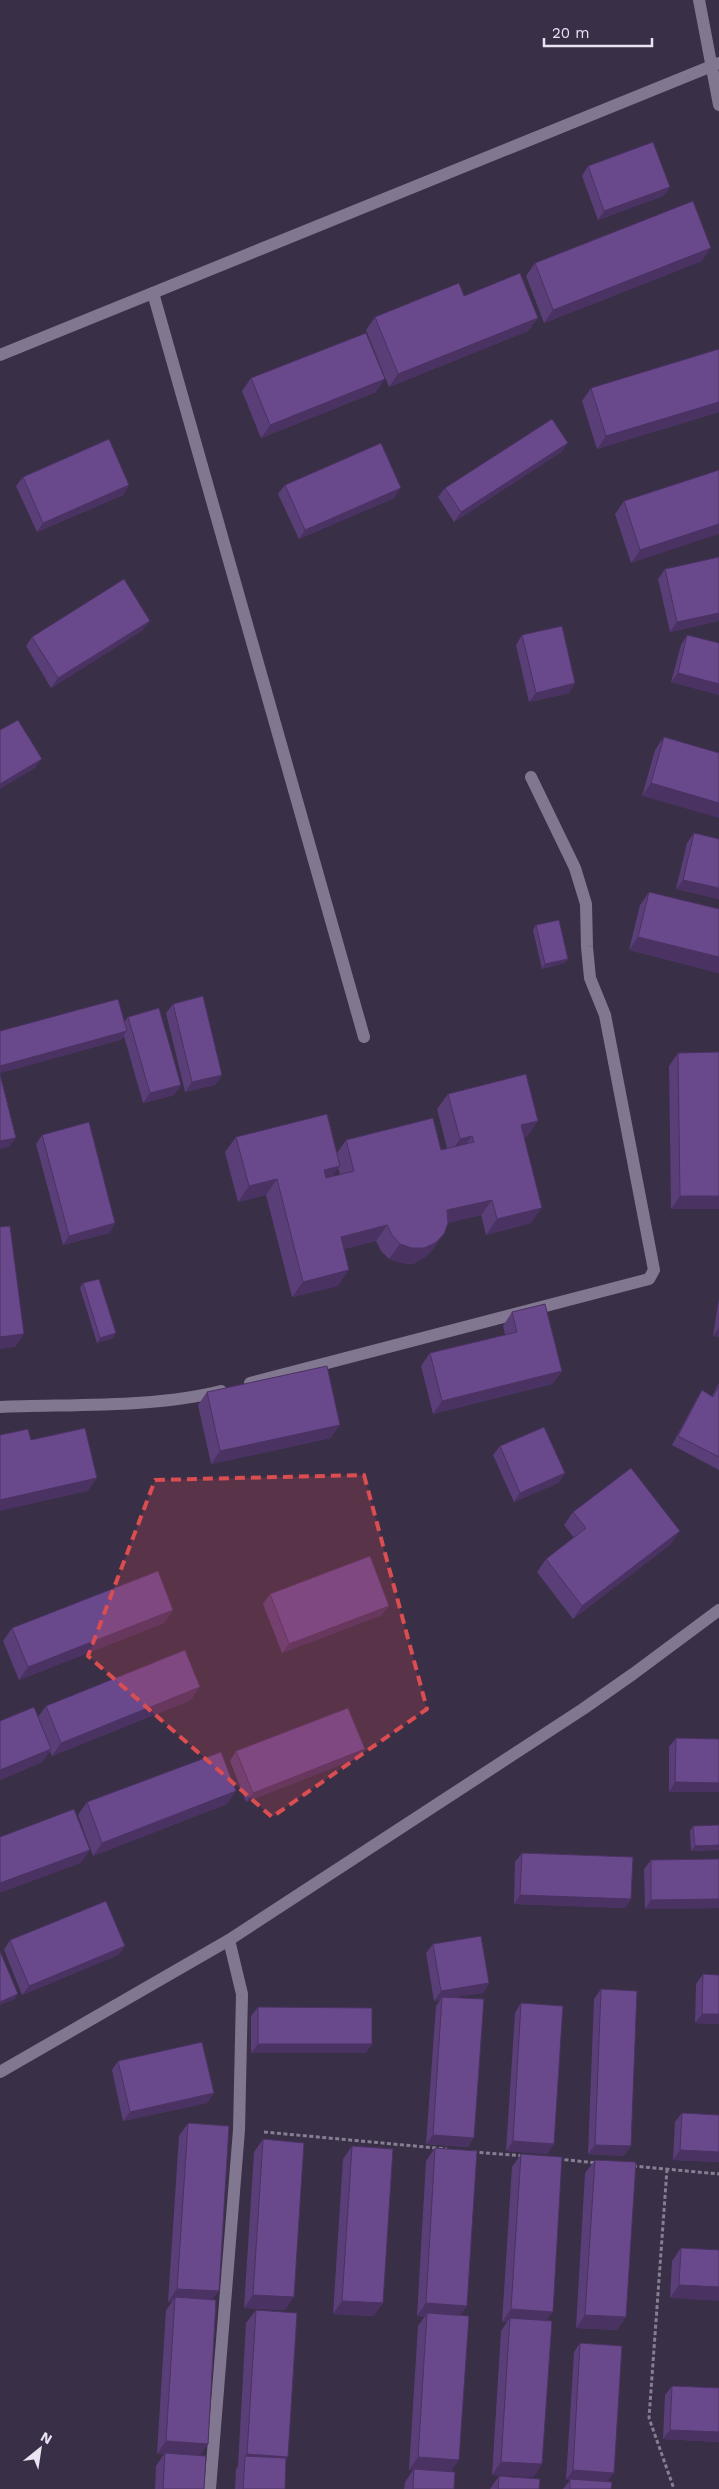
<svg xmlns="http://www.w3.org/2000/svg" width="719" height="2489" viewBox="0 0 719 2489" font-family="'Work Sans',sans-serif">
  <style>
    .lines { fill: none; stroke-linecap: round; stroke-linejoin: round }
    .path { stroke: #867e91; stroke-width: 3; stroke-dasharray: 4 2.5; stroke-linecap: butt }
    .service { stroke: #827791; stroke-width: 12 }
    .minor { stroke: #827791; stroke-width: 12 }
    .tertiary { stroke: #827791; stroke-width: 12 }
    .wall { fill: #5a3e78; fill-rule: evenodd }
    .shaded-wall { fill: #4a3262 }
    .building { fill: #69488c; stroke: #4a3262 }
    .marked { fill: #da4d50; fill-opacity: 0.2; stroke: #da4d50; stroke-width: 4; stroke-dasharray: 10 6; stroke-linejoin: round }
  </style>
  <rect width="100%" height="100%" fill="#392f46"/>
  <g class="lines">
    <path class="path" d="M264,2132L447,2149
      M473,2152L524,2156
      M558,2159L597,2163
      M633,2166L719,2174
      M667,2169L649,2418L674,2489"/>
    <path class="service" d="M153,293L364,1037"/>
    <path class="minor" d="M250,1383L649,1279L654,1270L605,1015L590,978L587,947L586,904L575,868L531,777
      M0,1407C69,1404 154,1408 221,1391
      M210,2489L239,2130L242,1994L229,1940"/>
    <path class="tertiary" d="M699,0L719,105
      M0,355L719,63
      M0,2072L229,1940L583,1709L633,1674L719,1610"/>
  </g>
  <path class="wall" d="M588,166L670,187L663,196L598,220L582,176Z
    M702,261L544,323L526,276L535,263Z
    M464,296L538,318L528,331L389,387L366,330L375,317Z
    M719,349V412L597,449L582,401L591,388Z
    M251,378L376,392L261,438L242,391Z
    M568,443L561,452L454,522L438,497L445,488Z
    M719,470L631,563L615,514L624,501Z
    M23,477L129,485L123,495L37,532L16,486Z
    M285,485L394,498L299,539L278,494Z
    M665,569L719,621L670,632L658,579Z
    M143,630L51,688L26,646L32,637Z
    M522,635L575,683L569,693L529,702L516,645Z
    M687,635L719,643V695L671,682L681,645Z
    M664,737L719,753L642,796L655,750Z
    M694,833L719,839V899L676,889L687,843Z
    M649,892L719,909V973L629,950L640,905Z
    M536,925L568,959L564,963L542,969L533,930Z
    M173,1004L222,1075L215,1085L185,1092L166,1013Z
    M128,1017L181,1085L174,1095L143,1103L124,1036L120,1040L0,1073L124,1022Z
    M678,1053L719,1209H671L669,1066Z
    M448,1094L527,1137H524L531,1223L486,1235L481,1215L447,1223L444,1234L433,1249L424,1258L413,1264L401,1263L389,1259L381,1251L376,1241L344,1249L338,1286L292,1297L266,1195L238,1202L225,1152L236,1137L337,1153L346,1140L441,1150L447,1148L437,1109ZM338,1168L340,1175L332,1177Z
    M42,1135L115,1223L109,1233L63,1245L36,1144Z
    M83,1283L113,1338L97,1343L80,1288Z
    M719,1298V1337L713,1336Z
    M512,1312L562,1371L552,1384L433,1414L421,1366L430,1353L505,1335L503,1326Z
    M719,1383V1470L672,1445L696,1400L702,1390L712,1396Z
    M207,1392L331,1438L211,1464L198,1405Z
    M500,1446L565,1473L558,1483L514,1502L493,1455Z
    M573,1512L671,1544L573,1619L537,1572L546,1559L574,1538L564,1525Z
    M270,1594L382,1615L282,1653L263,1604Z
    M173,1610L164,1623L19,1680L3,1641L12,1628Z
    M191,1700L52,1756L50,1751L42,1762L0,1780V1721L38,1717L46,1706Z
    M676,1738L719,1739L669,1792V1747Z
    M365,1749L358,1758L246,1802L230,1761L236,1751Z
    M87,1802L227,1804L93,1856L78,1815Z
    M719,1825V1850L691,1851L690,1831L693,1826Z
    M522,1853L631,1899L625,1908L514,1904L515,1862Z
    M719,1859V1908L645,1909L644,1869L651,1860Z
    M10,1940L125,1946L118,1955L22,1995L4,1950Z
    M433,1944L489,1983L483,1993L454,1997L468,2147L426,2144L436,2006L440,2000L434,2001L426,1953Z
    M703,1974L719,2024L695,2023L696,1984Z
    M601,1989L624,2156L588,2154L594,1999Z
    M521,2003L554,2144L547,2154L506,2151L515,2013Z
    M258,2007L372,2044L365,2053H251V2016Z
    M118,2061L214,2093L207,2103L123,2121L112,2070Z
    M682,2113L719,2115V2162L673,2160L675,2122Z
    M188,2123L213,2299L208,2444L199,2456L204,2489H155L156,2466L164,2454H157L166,2310L172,2302H168L179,2136Z
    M263,2139L285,2310L244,2308L254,2152Z
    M352,2146L374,2316L333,2314L343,2159Z
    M435,2148L467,2306L460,2315L451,2471L454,2489H404L405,2482L413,2470H409L418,2326L425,2316H417L426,2161Z
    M521,2154L553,2312L546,2320L542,2464L533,2477L492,2475L501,2331L507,2322H502L512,2167Z
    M595,2160L626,2317L617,2330L576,2328L585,2173Z
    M681,2248L719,2250L670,2298L672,2261Z
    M256,2310L288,2457L286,2460L285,2489H235L236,2469L238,2466L246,2323Z
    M580,2343L608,2481L611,2489H563L570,2480H566L574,2352Z
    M672,2386L719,2388V2442L663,2439L665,2395Z
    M499,2476L539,2489H490Z"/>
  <path class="shaded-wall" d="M670,187L663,196L598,220L604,211Z
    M711,248L702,261L544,323L553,310Z
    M538,318L528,331L389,387L398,374Z
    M385,379L376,392L261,438L270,425Z
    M719,402V412L597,449L606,436Z
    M568,443L561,452L454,522L461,512Z
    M129,485L123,495L37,532L43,523Z
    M401,488L394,498L299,539L305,530Z
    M719,524V534L631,563L640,550Z
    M719,613V621L670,632L677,622Z
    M150,621L143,630L51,688L58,678Z
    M678,673L719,684V695L671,682Z
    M575,683L569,693L529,702L536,693Z
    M42,759L35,768L0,789V784Z
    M651,783L719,803V818L642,796Z
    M683,880L719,888V899L676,889Z
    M638,937L719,957V973L629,950Z
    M568,959L564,963L542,969L545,964Z
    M127,1031L120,1040L0,1073V1066Z
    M222,1075L215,1085L185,1092L192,1082Z
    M181,1085L174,1095L143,1103L150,1093Z
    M538,1121L527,1137L510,1141L521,1125Z
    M472,1136L461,1151L449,1154L460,1139Z
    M16,1138L9,1147L0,1149V1141Z
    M340,1166L329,1182L313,1185L324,1170Z
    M277,1179L266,1195L238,1202L249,1186Z
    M680,1196H719V1209H671Z
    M492,1200L481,1215L436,1226L447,1210Z
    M542,1208L531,1223L486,1235L497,1219Z
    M115,1223L109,1233L63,1245L69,1236Z
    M387,1225L376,1241L330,1253L341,1237Z
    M444,1234L433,1249L424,1258L413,1264L401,1263L389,1259L400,1244Z
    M349,1270L338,1286L292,1297L303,1282Z
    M719,1328V1337L713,1336Z
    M116,1333L113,1338L97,1343L100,1338Z
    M24,1334L15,1347L0,1349V1337Z
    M562,1371L552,1384L433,1414L442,1401Z
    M340,1425L331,1438L211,1464L220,1451Z
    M565,1473L558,1483L514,1502L520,1493Z
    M97,1478L88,1491L0,1511V1500Z
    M680,1531L671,1544L573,1619L582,1606Z
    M389,1606L382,1615L282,1653L289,1644Z
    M173,1610L164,1623L19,1680L28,1667Z
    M200,1687L191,1700L52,1756L61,1743Z
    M51,1749L42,1762L0,1780V1770Z
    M365,1749L358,1758L246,1802L253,1793Z
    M675,1782L719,1783V1792H669Z
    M236,1791L227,1804L93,1856L102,1843Z
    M719,1845V1850L691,1851L695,1846Z
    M90,1850L81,1863L0,1893V1883Z
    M520,1895L631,1899L625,1908L514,1904Z
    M719,1899V1908L645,1909L651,1900Z
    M125,1946L118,1955L22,1995L29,1986Z
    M489,1983L483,1993L442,1999V1997L440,2000L434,2001L441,1991Z
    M18,1994L15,1999L0,2005V2002Z
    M702,2014H719V2024L695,2023Z
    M258,2044H372L365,2053H251Z
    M214,2093L207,2103L123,2121L130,2112Z
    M433,2135L474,2138L468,2147L426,2144Z
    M513,2141L554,2144L547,2154L506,2151Z
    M595,2145L631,2146L624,2156L588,2154Z
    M680,2150L719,2152V2162L673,2160Z
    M679,2285L719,2287V2301L670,2298Z
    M177,2289L219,2291L209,2304L175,2297L172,2302H168Z
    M253,2295L294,2297L285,2310L244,2308Z
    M342,2301L383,2303L374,2316L333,2314Z
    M426,2303L467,2306L458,2319L427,2313L425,2317L417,2316Z
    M511,2309L553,2312L543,2325L510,2318L507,2322H502Z
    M585,2315L626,2317L617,2330L576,2328Z
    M670,2430L719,2432V2442L663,2439Z
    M166,2441L208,2444L199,2457L157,2454Z
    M247,2454L288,2457L279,2470L245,2457Z
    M418,2457L459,2460L450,2473L414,2469L413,2470H409Z
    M501,2462L542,2464L533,2477L492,2475Z
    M573,2470L614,2473L607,2482L566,2480Z"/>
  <path class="building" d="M653,142L670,187L604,211L588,166Z
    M693,201L711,248L553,310L535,263Z
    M520,273L538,318L398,374L375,317L459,283L464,296Z
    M366,333L385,379L270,425L251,378Z
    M719,349V402L606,436L591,388Z
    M552,419L568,443L461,512L445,488Z
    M109,439L129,485L43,523L23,477Z
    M381,443L401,488L305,530L285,485Z
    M719,470V524L640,550L624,501Z
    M719,557V613L677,622L665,569Z
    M124,579L150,621L58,678L32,637Z
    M562,626L575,683L536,693L522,635Z
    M687,635L719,643V684L678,673Z
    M18,720L42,759L0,784V730Z
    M664,737L719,753V803L651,783Z
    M694,833L719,839V888L683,880Z
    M649,892L719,909V957L638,937Z
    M559,920L568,959L545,964L536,925Z
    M203,996L222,1075L192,1082L173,1004Z
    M118,999L127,1031L0,1066V1031Z
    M159,1008L181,1085L150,1093L128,1017Z
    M719,1052V1196H680L678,1053Z
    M0,1074L16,1138L0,1141Z
    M526,1074L538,1121L521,1125L542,1208L497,1219L492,1200L447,1210L448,1223L444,1234L435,1243L424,1248H412L400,1244L392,1235L387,1225L341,1237L349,1270L303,1282L277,1179L249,1186L236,1137L327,1114L340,1166L324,1170L326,1178L354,1171L346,1140L433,1118L441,1150L474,1142L472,1136L460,1139L448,1094Z
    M89,1122L115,1223L69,1236L42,1135Z
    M10,1226L24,1334L0,1337V1227Z
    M99,1279L116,1333L100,1338L83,1283Z
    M545,1304L562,1371L442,1401L430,1353L517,1332L512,1312Z
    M327,1366L340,1425L220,1451L207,1392Z
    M719,1386V1457L678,1436L702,1390L713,1397Z
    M544,1427L565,1473L520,1493L500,1446Z
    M85,1428L97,1478L0,1500V1435L28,1429L31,1440Z
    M631,1468L680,1531L582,1606L546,1559L586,1528L573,1512Z
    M370,1556L389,1606L289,1644L270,1594Z
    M158,1571L173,1610L28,1667L12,1628Z
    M185,1650L200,1687L61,1743L46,1706Z
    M34,1707L51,1749L0,1770V1721Z
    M348,1708L365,1749L253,1793L236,1751Z
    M676,1738L719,1739V1783L675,1782Z
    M221,1752L236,1791L102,1843L87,1802Z
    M74,1809L90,1850L0,1883V1837Z
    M719,1825V1845L695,1846L693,1826Z
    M522,1853L633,1857L631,1899L520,1895Z
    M719,1859V1899L651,1900V1860Z
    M106,1901L125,1946L29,1986L10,1940Z
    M481,1936L489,1983L441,1991L433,1944Z
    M0,1951L18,1994L0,2002Z
    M703,1974L719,1975V2014H702Z
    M601,1989L637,1991L631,2146L595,2145Z
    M442,1997L484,1999L474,2138L433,2135Z
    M521,2003L563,2006L554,2144L513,2141Z
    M258,2007L372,2008V2044H258Z
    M202,2042L214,2093L130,2112L118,2061Z
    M682,2113L719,2115V2152L680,2150Z
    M188,2123L229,2126L219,2291L177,2289Z
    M263,2139L304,2143L294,2297L253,2295Z
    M352,2146L393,2149L383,2303L342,2301Z
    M435,2148L477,2151L467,2306L426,2303Z
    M521,2154L562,2157L553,2312L511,2309Z
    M595,2160L636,2162L626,2317L585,2315Z
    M681,2248L719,2250V2287L679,2285Z
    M175,2297L216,2300L208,2444L166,2441Z
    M256,2310L297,2313L288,2457L247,2454Z
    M427,2313L469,2316L459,2460L418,2457Z
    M510,2318L552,2321L542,2464L501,2462Z
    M580,2343L622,2346L614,2473L573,2470Z
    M672,2386L719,2388V2432L670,2430Z
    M165,2453L206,2456L204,2489H163Z
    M245,2456L286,2458L285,2489H243Z
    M414,2469L455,2472L454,2489H413Z
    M499,2476L540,2479L539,2489H498Z
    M570,2479L612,2482L611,2489H570Z"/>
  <path class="marked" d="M364,1475L427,1709L272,1817L88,1656L155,1480Z"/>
  <g transform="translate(40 2449) rotate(30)" stroke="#392f46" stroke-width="4" paint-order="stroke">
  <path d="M0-4L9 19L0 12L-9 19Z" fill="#e9e3f2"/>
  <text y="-8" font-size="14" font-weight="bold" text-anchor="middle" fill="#e9e3f2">N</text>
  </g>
  <path d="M544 38v8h108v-8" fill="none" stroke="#e9e3f2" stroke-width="2.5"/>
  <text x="552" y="38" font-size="15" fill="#e9e3f2" stroke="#392f46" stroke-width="4" paint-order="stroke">20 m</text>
</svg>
